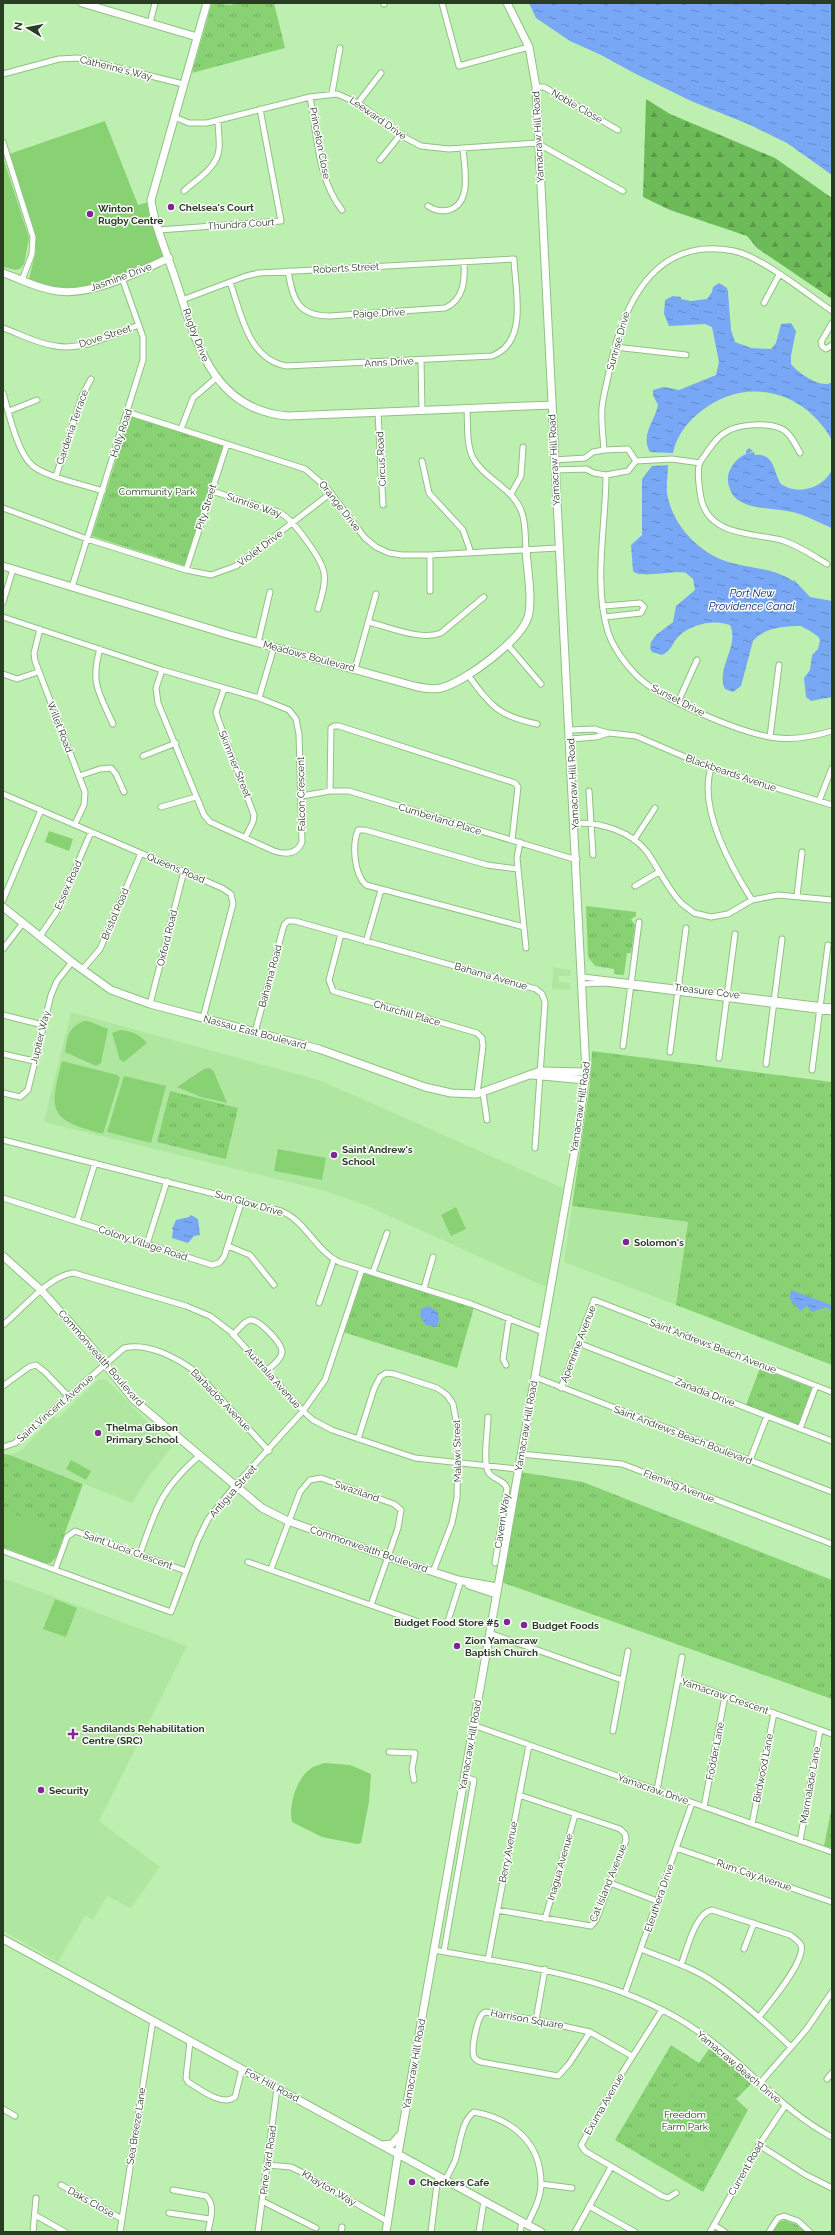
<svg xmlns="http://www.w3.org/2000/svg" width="835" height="2235" viewBox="0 0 835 2235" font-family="Raleway,sans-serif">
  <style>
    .built { fill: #afe7a0 }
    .grass { fill: url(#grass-tufts) }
    .forest { fill: url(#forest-firs) }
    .pitch { fill: #88d274 }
    .water { fill: url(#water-ripples) }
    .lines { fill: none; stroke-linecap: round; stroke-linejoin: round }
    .street-casing { stroke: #90c183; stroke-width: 7 }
    .secondary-casing { stroke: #90c183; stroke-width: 9 }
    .street { stroke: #fff; stroke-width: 5 }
    .secondary { stroke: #fff; stroke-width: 7 }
    .poi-dot { fill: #7f2694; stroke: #fff; stroke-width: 1.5 }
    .labels { text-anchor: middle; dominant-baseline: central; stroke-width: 3; stroke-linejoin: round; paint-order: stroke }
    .street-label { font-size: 10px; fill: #293d23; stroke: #fff }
    .poi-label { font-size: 10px; font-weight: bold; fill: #293d23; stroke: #fff; text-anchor: start }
    .park-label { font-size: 10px; fill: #1c3b14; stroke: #fff }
    .water-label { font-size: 11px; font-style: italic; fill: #082f6a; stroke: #fff }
  </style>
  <defs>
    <pattern id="grass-tufts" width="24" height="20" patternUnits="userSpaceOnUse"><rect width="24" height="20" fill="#88d274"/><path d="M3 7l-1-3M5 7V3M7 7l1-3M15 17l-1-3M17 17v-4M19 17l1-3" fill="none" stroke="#6fac5f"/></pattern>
    <pattern id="forest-firs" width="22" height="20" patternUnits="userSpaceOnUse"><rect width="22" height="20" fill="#6dbb58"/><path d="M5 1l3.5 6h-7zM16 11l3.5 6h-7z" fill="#5a9948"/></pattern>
    <pattern id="water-ripples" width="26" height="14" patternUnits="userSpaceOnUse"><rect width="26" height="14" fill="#78a8f5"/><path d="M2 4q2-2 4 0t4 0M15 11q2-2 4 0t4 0" fill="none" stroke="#628ac6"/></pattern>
  </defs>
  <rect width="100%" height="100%" fill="#bdf0b0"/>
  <path class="built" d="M553,967L571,970V976H559V982L570,983V990L552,989Z
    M71,1012L319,1080L563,1188L546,1287L363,1204L325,1191L44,1122Z
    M572,1206L688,1222L676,1305L564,1262Z
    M99,1379L107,1380L172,1447L149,1476L132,1503L11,1455L22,1450L54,1416L57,1419Z
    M3,1578L187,1646L99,1821L160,1867L131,1908L107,1896L93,1920L85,1916L58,1962L3,1931Z"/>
  <path class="grass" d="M212,3L230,5L241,3H274L285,48L192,73Z
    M130,416L223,446L185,566L92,536Z
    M586,906L636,912V916L631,919L635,925L631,953H627L624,975L614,974V969L595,966L588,957Z
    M592,1051L832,1082V1365L676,1305L688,1222L572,1206L590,1084Z
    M170,1091L238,1108L226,1159L157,1142Z
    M366,1273L474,1307L457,1368L343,1332L361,1276Z
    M760,1368L812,1388L798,1425L746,1405Z
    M3,1454L10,1455L83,1484L56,1557L51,1563H45L3,1547Z
    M520,1472L583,1482L832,1580V1699L501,1582Z
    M832,1806V1848L824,1846Z
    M671,2045L699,2063L711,2046L753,2082L736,2099L748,2110L703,2192L615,2140Z
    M785,2220L797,2225L805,2232H773L779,2222Z"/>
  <path class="forest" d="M646,99L670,114L775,158L832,198V299L757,248L747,236L670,210L643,197Z"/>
  <path class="pitch" d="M105,121L138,205L149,202L164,257C143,265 87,290 67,289C54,288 41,283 29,279L36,251L35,234L9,154Z
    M3,157L29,238L24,264L20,269L15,270L3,267Z
    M49,831L73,839L69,851L45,842Z
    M83,1021H88L108,1029L101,1063L96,1066L65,1052C68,1035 67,1030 83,1021Z
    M120,1030C132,1031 139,1034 147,1043L124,1062L120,1060L112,1033Z
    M62,1061L117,1075L120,1078L103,1134C50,1120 48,1113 62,1061Z
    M210,1068L214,1072L227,1103L201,1097L177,1087L204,1069Z
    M124,1076L166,1086L151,1143L107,1132Z
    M278,1149L326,1158L322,1180L274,1171Z
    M456,1207L466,1229L451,1236L441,1215Z
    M71,1460L91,1471L86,1480L66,1469Z
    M8,1512L57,1530L45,1561L3,1545V1526Z
    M55,1599L77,1608L66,1637L43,1629Z
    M325,1763L350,1765L371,1774L369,1802L361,1843L357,1844L322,1837L292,1822C288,1805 297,1776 313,1767C317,1765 321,1764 325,1763Z
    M681,2082L689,2084L693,2093L687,2105L683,2106L674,2098V2088Z
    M663,2110L685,2119L687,2124L673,2145L658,2146L647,2135L649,2118Z
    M714,2113L720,2119L719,2129L709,2134L697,2130L696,2125L704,2114Z
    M697,2139L707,2147V2158L701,2162L692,2160L688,2152L693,2140Z"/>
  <path class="water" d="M529,3H832V175L787,143L748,124L691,101L634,73L601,55L570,41L536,18Z
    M719,283L727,288L728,292L731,330L735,342L751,348L771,349L776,343L781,324L791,323L796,331L791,356V364C797,372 822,390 832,382V440C804,390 745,375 700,412C687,422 676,437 673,453L650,452C640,435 655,421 658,405L653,395V390L664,387L679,390L716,375L719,362L712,327L705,324L669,326L664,314L665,300L673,296L681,297V299L691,301L707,299L712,292L713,287Z
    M749,448L753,451L747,454L754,452L755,455C775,453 773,472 781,484C798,496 823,488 832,470V528C819,523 806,515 792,512C772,507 737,511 730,489C727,482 727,474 731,468C734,462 740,456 746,454V451Z
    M668,465C668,474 666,484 667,493C672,525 700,555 732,563C754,569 773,568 793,581L794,580L810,597L832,601V697L811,701L806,697L804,678L810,670L812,655L818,649L820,640C818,634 807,630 801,626C785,626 763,628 753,641L741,686L733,692L725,689C715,669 740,646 730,625C715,619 692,624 680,635C672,642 673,650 662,655L652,652L650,648L651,642L656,635L673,622L676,606L695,590L693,579L686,573C674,570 640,579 633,571L631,545L642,535V479L652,466Z
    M191,1215L198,1219L200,1235L194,1236L188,1243L172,1238L173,1230L172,1229L176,1220L189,1217Z
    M791,1290L831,1305L832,1309L830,1310L827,1307L812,1312L807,1306L800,1311L795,1304H792L790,1297Z
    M429,1306L438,1312L439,1321L436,1327L426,1325L420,1316L421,1309Z"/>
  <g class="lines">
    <defs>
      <path id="street" d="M384,3V4
        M442,3L459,66L529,47
        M150,23L155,3
        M3,74L59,59L78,58L183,84
        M536,87H544L618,130
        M332,93L340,48
        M310,97C317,134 318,180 342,210
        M358,103L381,73
        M174,117L189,123H207L310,97L337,94L358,103L404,137L421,146L449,149L537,143L623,191
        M3,142L33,237L32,254L22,280
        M380,160L401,134
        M184,191C196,180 218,167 219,149C220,140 218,130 218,121
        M428,206C434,210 441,212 449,210C473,203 464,166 463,148
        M159,230L281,221L260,109
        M288,271C293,299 297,316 330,316L445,308C464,300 465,280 464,262
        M182,300L246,276L259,273L514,259C515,290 529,342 492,356L286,366C248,359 241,313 230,282
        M764,303L779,275
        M832,323L821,342L822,346L826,349L832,345
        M3,328C20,334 38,344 56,346C83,351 113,334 139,325
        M615,347L686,355
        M421,360L422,411
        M3,393C9,413 17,453 33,466C46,477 85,485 103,491
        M467,409C468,424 466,444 473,458C485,480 514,488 522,513C526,524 525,538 526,550
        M9,411L37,400
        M127,412L305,469L326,487L365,538L376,547L389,553L402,555H430L558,548
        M378,413L383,505
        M181,429L193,398L216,378
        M604,450C603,436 601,421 602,408C603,396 607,383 609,372C622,307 653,235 734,251C762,257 807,294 832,311
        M800,453C796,445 790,433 782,429C768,422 738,424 726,432C718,436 712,445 707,452C705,456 700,460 699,465C697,476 699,486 701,498C708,536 753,533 781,540C798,545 812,555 827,564
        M554,460L585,458L593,452L604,450L628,449L636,461
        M422,461L429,493L463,530L471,553
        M636,461L672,459L700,463
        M555,470L586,469L594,473L606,475L628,471L636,461
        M606,475C606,525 593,583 608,632C613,647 625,664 636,675C659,699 737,731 770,737C791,741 812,737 832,731
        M56,476L82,396L91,379
        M212,491L278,512C291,516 322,559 324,573C326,585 321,598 318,609
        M511,494L521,476L523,447
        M3,508L87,539L186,570L211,575L236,566L331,493
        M430,555V591
        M186,570L227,444
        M72,587L143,360V337L122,278
        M3,602L13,569
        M604,606L640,603L644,607L641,613L605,617
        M3,617L162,670L259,698L289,710L296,719L299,734L302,842C297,854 286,855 274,851L210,822L204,815L158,703L156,688L162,670
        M368,622C390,627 420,641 441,633L484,597
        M40,629L34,653L35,661L85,792L84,805L75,824
        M258,643L270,592
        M507,644L541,684
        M100,649C90,683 99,693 113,724
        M355,669L376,594
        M3,674L17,679L38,672
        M468,675C491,706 498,716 537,724
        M224,689L216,712L218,719L254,815L253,822L245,838
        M259,698L274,647
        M678,702L697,660
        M570,730L594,729L608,733
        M770,737L779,665
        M570,739L596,737L609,733L636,736L711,768L832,805
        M143,756L176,743
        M711,768C698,809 731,867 752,900
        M79,776L100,769L111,768L116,774L124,792
        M330,791L331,728L334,726H339L515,783L518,787L512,840
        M589,791L593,855
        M3,794L222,888L231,894L233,904L203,1018
        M302,796L330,791H349L577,860
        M819,801L832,768
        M161,807L196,797
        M575,823C600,822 631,831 647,852C659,869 667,888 681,903L694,913L711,917L728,914L752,900L778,895L832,900
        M634,840L655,808
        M520,842L517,858L526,948
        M518,869L487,865L365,830H358C352,845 354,874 366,885L524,927
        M635,886L659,872
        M797,896L802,852
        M3,900L41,810
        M341,934L329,980L333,991L477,1033L482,1038L483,1046L477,1094
        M40,936L57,911L91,832
        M366,942L381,890
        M3,949L23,923
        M82,970L100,949L141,853
        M583,977L832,1007
        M583,984L606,983L832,1012
        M150,1004L184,871
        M3,1015L43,1025
        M255,1032L284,925L288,921H295L536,989L542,994L545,1002L535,1148
        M623,1046L639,922
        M670,1052L686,928
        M3,1054L34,1061
        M719,1058L735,934
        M766,1064L782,939
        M812,1070L828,945
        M3,1093L20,1097L28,1090L51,995L57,981L72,962
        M483,1093L487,1120
        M3,1140L281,1211C306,1221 315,1250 339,1262L471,1304L543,1332
        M3,1198L212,1265L219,1263L224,1257L242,1200
        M77,1221L95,1163
        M147,1244L167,1181
        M228,1246L250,1255L274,1285
        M373,1272L387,1233
        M424,1288L433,1257
        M319,1303L334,1259
        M3,1325C23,1309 49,1275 74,1273L186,1306L210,1316L231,1332L303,1411L313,1420L332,1430L415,1458L518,1469
        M233,1335C238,1330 244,1321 250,1320C259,1319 282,1343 282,1352C281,1360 272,1366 266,1371
        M578,1343L832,1441
        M506,1365L503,1359L509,1318
        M535,1377L832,1492
        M3,1386L29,1367L36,1365L45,1372L69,1397
        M561,1388L594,1300L832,1392
        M488,1417C488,1429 482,1464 489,1473C494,1480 505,1480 507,1489L495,1563
        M800,1429L816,1386
        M358,1439L374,1389L380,1377L386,1373L394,1374L437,1388L447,1395L453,1404L458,1431L457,1498L452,1523L433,1572
        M3,1447L15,1443L124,1348C148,1342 177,1358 196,1372L269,1451
        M521,1454L622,1464L832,1544
        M750,1460L767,1416
        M3,1551L171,1612L197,1542L208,1519L234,1487L303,1411L325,1380L362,1269
        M140,1554C156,1508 161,1489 199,1456
        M248,1562L416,1621
        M271,1569L300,1492L310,1480L321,1478L394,1504L401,1510L398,1528L371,1605
        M55,1570L67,1537L75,1531L186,1571
        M448,1621L461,1580
        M489,1633L622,1680
        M678,1679L682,1657
        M473,1725L832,1852
        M613,1731L628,1651
        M389,1752L415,1753L412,1769L414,1780
        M657,1790L678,1679L832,1734
        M704,1807L725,1696
        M752,1824L774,1713
        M800,1841L820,1730
        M676,1848L832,1902
        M610,1883L657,1901
        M497,1910L591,1926L596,1920L626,1840L625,1834L620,1829L519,1795
        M545,1919L575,1815
        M641,1949C665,1959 692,1967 714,1982C742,2001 767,2024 791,2047
        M744,1949L754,1923
        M434,1950C526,1967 621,1977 699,2032C746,2064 781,2110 832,2137
        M444,1951L474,1780L464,1777
        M488,1960L529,1745
        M681,1965C687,1950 695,1913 712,1910L790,1935C794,1938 799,1941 801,1945C806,1961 769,2004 759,2017
        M625,1993L692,1803
        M662,2010L622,2073L581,2145L585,2151L662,2196L668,2198L676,2193
        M536,2020L545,1969
        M590,2032L536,2020L485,2012C477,2015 471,2049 474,2057C476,2060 478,2061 481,2062L558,2076L569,2064L590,2032L632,2056
        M190,2041L186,2078L188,2082C200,2089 222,2107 235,2097L242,2069
        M827,2079L832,2073
        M760,2083L806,2030L832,1992
        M3,2109L15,2116
        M759,2145L806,2175L832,2188
        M267,2165L291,2167L301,2172L387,2221
        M445,2180C449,2174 452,2167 455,2161C460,2146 461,2121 474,2112C512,2119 541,2142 541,2184C541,2198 533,2213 527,2225
        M541,2184L572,2188
        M61,2185L122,2219
        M173,2190L206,2196C216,2205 210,2220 208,2232
        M262,2201L316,2228
        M589,2206L635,2232
        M169,2213L210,2219
        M35,2215L65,2232
        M714,2225L725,2232
        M33,2232L36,2198
        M120,2232L153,2020
        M258,2232L277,2088
        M341,2232L342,2227
        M431,2232L438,2176
        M479,2232L484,2201
        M520,2232L522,2222
        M575,2232L611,2167
        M710,2232L759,2145L785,2106
        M769,2232L778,2218L784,2216L798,2221L810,2232"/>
      <path id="secondary" d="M82,3L197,37
        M207,3L151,200C154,225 166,251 174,275C195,337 210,410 288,416L552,405
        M3,273C21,279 39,289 58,291C92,296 138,272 169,258
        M3,566L230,635L414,686C423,688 432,690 441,688C465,682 521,640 528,617C533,600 527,568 526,550
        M3,907L72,962L111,990L150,1004L319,1049L425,1087L451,1093L477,1094L540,1071L586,1072
        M531,1075L586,1080
        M3,1256L42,1291L88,1343L134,1400L262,1508L288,1521L388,1557L458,1580L497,1587
        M469,1585L496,1594
        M3,1939L541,2232
        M381,2145L392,2144L400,2135
        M386,2232L398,2154L577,1138L586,1072L536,87L529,47L507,3"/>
    </defs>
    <use href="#street" class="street-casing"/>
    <use href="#secondary" class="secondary-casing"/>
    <use href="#street" class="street"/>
    <use href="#secondary" class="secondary"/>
  </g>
  <g class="poi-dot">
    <circle cx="171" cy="207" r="4"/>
    <circle cx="90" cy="214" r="4"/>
    <circle cx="334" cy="1155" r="4"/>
    <circle cx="626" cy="1242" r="4"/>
    <circle cx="98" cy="1433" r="4"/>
    <circle cx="507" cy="1622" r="4"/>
    <circle cx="524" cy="1625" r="4"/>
    <circle cx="457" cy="1646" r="4"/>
    <path d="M71 1728h4v4h4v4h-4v4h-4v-4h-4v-4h4z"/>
    <circle cx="41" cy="1790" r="4"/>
    <circle cx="412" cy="2182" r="4"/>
  </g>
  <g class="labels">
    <g class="street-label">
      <text transform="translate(116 68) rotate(14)">Catherine's Way</text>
      <text transform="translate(577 106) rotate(30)">Noble Close</text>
      <text transform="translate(378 118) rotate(35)">Leeward Drive</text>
      <text transform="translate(538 137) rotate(-93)">Yamacraw Hill Road</text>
      <text transform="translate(320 143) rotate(79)">Princeton Close</text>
      <text transform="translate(241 224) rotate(-4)">Thundra Court</text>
      <text transform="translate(346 268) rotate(-3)">Roberts Street</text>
      <text transform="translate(121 277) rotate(-20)">Jasmine Drive</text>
      <text transform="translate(379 313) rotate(-3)">Paige Drive</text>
      <text transform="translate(196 335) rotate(69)">Rugby Drive</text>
      <text transform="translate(105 336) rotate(-18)">Dove Street</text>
      <text transform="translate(618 341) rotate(-74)">Sunrise Drive</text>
      <text transform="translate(389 362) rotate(-3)">Anns Drive</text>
      <text transform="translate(72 427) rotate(-71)">Gardenia Terrace</text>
      <text transform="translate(121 433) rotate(-72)">Holly Road</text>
      <text transform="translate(381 459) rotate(-93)">Circus Road</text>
      <text transform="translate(554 460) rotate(-93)">Yamacraw Hill Road</text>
      <text transform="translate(254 505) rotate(19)">Sunrise Way</text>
      <text transform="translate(340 506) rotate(52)">Orange Drive</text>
      <text transform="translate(206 507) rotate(-72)">Pity Street</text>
      <text transform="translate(260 548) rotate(-37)">Violet Drive</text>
      <text transform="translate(309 656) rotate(15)">Meadows Boulevard</text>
      <text transform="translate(678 700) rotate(27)">Sunset Drive</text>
      <text transform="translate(60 727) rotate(69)">Willet Road</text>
      <text transform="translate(235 764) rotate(68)">Skimmer Street</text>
      <text transform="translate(731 773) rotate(19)">Blackbeards Avenue</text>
      <text transform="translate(573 784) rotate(-93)">Yamacraw Hill Road</text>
      <text transform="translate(301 794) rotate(-91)">Falcon Crescent</text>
      <text transform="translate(440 819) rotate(17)">Cumberland Place</text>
      <text transform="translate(176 868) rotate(23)">Queens Road</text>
      <text transform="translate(68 885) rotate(-66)">Essex Road</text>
      <text transform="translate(115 914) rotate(-67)">Bristol Road</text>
      <text transform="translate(167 938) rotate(-76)">Oxford Road</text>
      <text transform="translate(270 976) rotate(-75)">Bahama Road</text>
      <text transform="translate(491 976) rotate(16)">Bahama Avenue</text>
      <text transform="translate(707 991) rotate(7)">Treasure Cove</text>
      <text transform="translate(407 1013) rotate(16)">Churchill Place</text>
      <text transform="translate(255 1032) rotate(15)">Nassau East Boulevard</text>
      <text transform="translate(40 1037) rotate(-76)">Jupiter Way</text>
      <text transform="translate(580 1107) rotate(-82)">Yamacraw Hill Road</text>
      <text transform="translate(249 1203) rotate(16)">Sun Glow Drive</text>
      <text transform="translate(143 1243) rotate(18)">Colony Village Road</text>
      <text transform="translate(578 1344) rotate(-69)">Apennine Avenue</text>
      <text transform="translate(713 1346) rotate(21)">Saint Andrews Beach Avenue</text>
      <text transform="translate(101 1358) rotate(49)">Commonwealth Boulevard</text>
      <text transform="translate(273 1378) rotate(48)">Australia Avenue</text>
      <text transform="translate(705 1392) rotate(21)">Zanadia Drive</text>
      <text transform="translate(221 1400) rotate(46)">Barbados Avenue</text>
      <text transform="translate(55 1408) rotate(-41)">Saint Vincent Avenue</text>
      <text transform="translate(526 1426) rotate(-80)">Yamacraw Hill Road</text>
      <text transform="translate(683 1435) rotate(21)">Saint Andrews Beach Boulevard</text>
      <text transform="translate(457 1451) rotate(-91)">Malawi Street</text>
      <text transform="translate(679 1486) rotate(21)">Fleming Avenue</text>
      <text transform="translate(233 1491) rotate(-49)">Antigua Street</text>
      <text transform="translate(357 1491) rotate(19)">Swaziland</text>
      <text transform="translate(502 1521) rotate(-81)">Cavern Way</text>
      <text transform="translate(369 1549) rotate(19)">Commonwealth Boulevard</text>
      <text transform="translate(128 1550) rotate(20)">Saint Lucia Crescent</text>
      <text transform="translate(725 1696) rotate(19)">Yamacraw Crescent</text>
      <text transform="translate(470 1745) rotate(-80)">Yamacraw Hill Road</text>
      <text transform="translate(715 1751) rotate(-79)">Fodder Lane</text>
      <text transform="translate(763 1768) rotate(-79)">Birdwood Lane</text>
      <text transform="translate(810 1785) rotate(-80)">Marmalade Lane</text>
      <text transform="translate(653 1789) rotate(19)">Yamacraw Drive</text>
      <text transform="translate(508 1852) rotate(-79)">Berry Avenue</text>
      <text transform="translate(560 1867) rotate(-74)">Inagua Avenue</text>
      <text transform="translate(754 1875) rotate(19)">Rum Cay Avenue</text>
      <text transform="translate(608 1883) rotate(-68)">Cat Island Avenue</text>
      <text transform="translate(659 1898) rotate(-71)">Eleuthera Drive</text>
      <text transform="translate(527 2019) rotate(10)">Harrison Square</text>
      <text transform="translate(414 2064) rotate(-80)">Yamacraw Hill Road</text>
      <text transform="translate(739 2067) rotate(40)">Yamacraw Beach Drive</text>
      <text transform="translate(272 2085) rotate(28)">Fox Hill Road</text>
      <text transform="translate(604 2104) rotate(-60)">Exuma Avenue</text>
      <text transform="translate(136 2126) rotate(-81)">Sea Breeze Lane</text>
      <text transform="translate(268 2160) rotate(-82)">Pine Yard Road</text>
      <text transform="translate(746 2168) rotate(-60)">Current Road</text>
      <text transform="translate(329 2188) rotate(30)">Khayton Way</text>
      <text transform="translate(91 2202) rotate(29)">Daks Close</text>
    </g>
    <g class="poi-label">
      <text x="179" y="207">Chelsea's Court</text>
      <text x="98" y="208">Winton<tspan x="98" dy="12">Rugby Centre</tspan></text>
      <text x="342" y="1149">Saint Andrew's<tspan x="342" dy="12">School</tspan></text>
      <text x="634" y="1242">Solomon's</text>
      <text x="106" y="1427">Thelma Gibson<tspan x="106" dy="12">Primary School</tspan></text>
      <text x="499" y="1622" text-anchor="end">Budget Food Store #5</text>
      <text x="532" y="1625">Budget Foods</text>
      <text x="465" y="1640">Zion Yamacraw<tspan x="465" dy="12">Baptish Church</tspan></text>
      <text x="82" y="1728">Sandilands Rehabilitation<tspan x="82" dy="12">Centre (SRC)</tspan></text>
      <text x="49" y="1790">Security</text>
      <text x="420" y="2182">Checkers Cafe</text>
    </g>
    <g class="park-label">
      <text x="157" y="491">Community Park</text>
      <text x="685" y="2114">Freedom<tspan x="685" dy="12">Farm Park</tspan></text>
    </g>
    <g class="water-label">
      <text x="752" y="593">Port New<tspan x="752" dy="13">Providence Canal</tspan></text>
    </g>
  </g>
  <rect width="835" height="2235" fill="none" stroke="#293d23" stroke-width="8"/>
  <g transform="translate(28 28) rotate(280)" stroke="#ffffff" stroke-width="3" paint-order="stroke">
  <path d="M0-3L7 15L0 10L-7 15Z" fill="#293d23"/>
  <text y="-6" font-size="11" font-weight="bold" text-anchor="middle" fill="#293d23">N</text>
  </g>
</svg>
